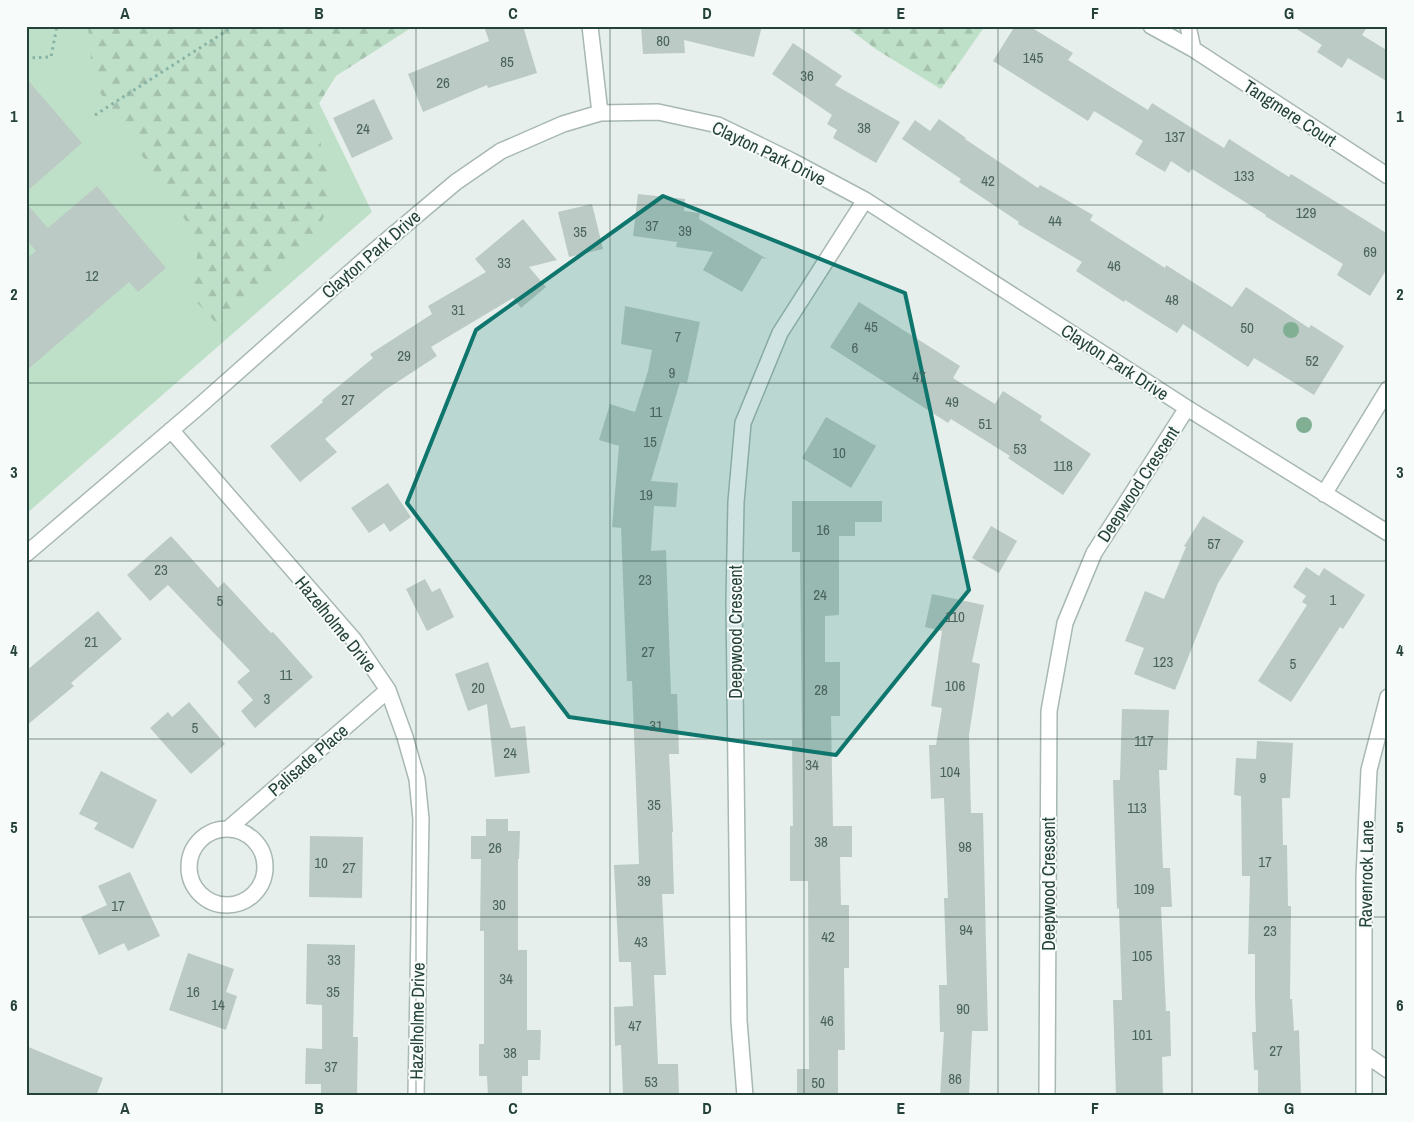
<svg xmlns="http://www.w3.org/2000/svg" width="1414" height="1122" viewBox="0 0 1414 1122" font-family="'Archivo Narrow',sans-serif">
  <style>
    .green { fill: #bfe0c8 }
    .forest { fill: url(#forest-firs) }
    .building { fill: #bbcac4 }
    .lines { fill: none; stroke-linecap: round; stroke-linejoin: round }
    .minor-casing { stroke: #a8b8b2; stroke-width: 18 }
    .path { stroke: #86b3a5; stroke-width: 3; stroke-dasharray: 2.5 4; stroke-linecap: butt }
    .minor { stroke: #fff; stroke-width: 15 }
    .tree { fill: #80af93 }
    .marked { fill: #0f766e; fill-opacity: 0.2; stroke: #0f766e; stroke-width: 4; stroke-linejoin: round }
    .grid { fill: none; stroke: #24423a; stroke-width: 1; stroke-opacity: 0.55 }
    .labels { text-anchor: middle; dominant-baseline: central; stroke-width: 4; stroke-linejoin: round; paint-order: stroke }
    .number-label { font-size: 15px; fill: #4a645c }
    .street-label { font-size: 18px; fill: #24423a; stroke: #f7fbf9 }
    .neatline { fill: none; stroke: #24423a; stroke-width: 2 }
    .grid-label { font-size: 16px; text-anchor: middle; font-weight: bold; fill: #24423a }
  </style>
  <defs>
    <pattern id="forest-firs" width="22" height="20" patternUnits="userSpaceOnUse" patternTransform="scale(1.25)"><rect width="22" height="20" fill="#bfe0c8"/><path d="M5 1l3.5 6h-7zM16 11l3.5 6h-7z" fill="#a4c1ad"/></pattern>
  </defs>
  <rect width="100%" height="100%" fill="#e6efeb"/>
  <path class="green" d="M26,26H384L303,70L372,212L26,514Z"/>
  <path class="forest" d="M88,26H414L336,76L313,113L334,196L315,235L219,326L189,294L200,242L93,82Z
    M845,26H985L941,89L877,50Z"/>
  <path class="building" d="M484,26H523L537,73L488,88L487,85L423,112L408,74L489,41Z
    M641,26H762L754,57L684,40L685,53L643,54Z
    M1015,26H1029L1073,53L1068,60L1148,110L1152,103L1224,148L1229,139L1289,177L1291,174L1388,234V267L1370,296L1337,275L1343,264L1265,216L1266,215L1192,169L1189,173L1171,161L1165,172L1135,154L1143,141L1094,111L1088,121L993,61Z
    M1292,26H1368L1362,35L1388,51V82L1348,58L1342,68L1317,52L1322,45Z
    M793,43L842,76L835,85L900,122L876,163L833,138L837,130L827,124L832,115L772,74Z
    M26,78L82,143L26,192Z
    M374,99L393,139L352,158L333,118Z
    M939,119L966,138L965,139L1038,188L1040,185L1093,215L1090,220L1165,268L1166,265L1232,307L1246,287L1309,328L1311,325L1344,346L1314,395L1254,358L1248,367L1183,324L1177,333L1125,300L1124,302L1076,271L1082,262L1018,224L1019,222L959,182L961,179L902,139L915,120L930,131Z
    M97,186L166,268L138,292L129,282L26,371V259L36,251L26,239V203L48,228Z
    M638,194L685,199L684,211L700,213L699,219L767,259L762,258L742,292L703,270L713,252L676,247L677,242L633,236Z
    M592,204L603,249L569,257L558,212Z
    M523,219L557,260L529,267L546,287L521,308L513,298L431,347L437,356L385,390L325,439L337,452L300,482L270,446L323,402L322,400L373,358L370,354L432,314L428,306L486,272L475,259Z
    M859,302L960,366L953,378L995,404L1003,391L1042,416L1040,420L1091,454L1063,495L1008,458L1010,456L951,419L948,423L830,347Z
    M625,306L700,322L687,383L680,382L651,481L678,483L676,507L654,506L651,551L666,550L671,694H677L679,754H669L673,832H672L674,894H662L666,975H654L658,1064H678L679,1096H623L621,1045L615,1046L614,1007L633,1006L631,962H619L614,865L639,864L632,681H627L621,528L612,527L619,446L599,440L610,404L635,412L648,371L652,350L621,344Z
    M826,417L876,446L851,488L802,458Z
    M388,483L411,517L390,532L384,523L369,533L351,508Z
    M792,501H882V522H855V536H839V615L825,616V662H840V716H831L833,826H852V857H840L841,905H849V968H844L845,1050H838V1096H797V1069H809L808,881H790V826H793L792,740H802L800,552H792Z
    M1203,516L1244,541L1218,583L1175,690L1134,674L1144,648L1125,641L1145,591L1164,599L1186,547L1184,546Z
    M991,526L1017,541L999,573L972,558Z
    M171,536L218,588L224,582L271,633L273,632L313,677L255,728L241,711L253,700L237,682L250,671L168,585L150,601L127,575Z
    M1306,567L1319,576L1324,568L1365,595L1343,629L1340,627L1291,702L1258,681L1307,605L1302,602L1306,596L1293,587Z
    M425,579L432,592L440,588L454,617L427,631L406,589Z
    M932,594L984,605L972,662L980,664L969,735L971,813H983L988,1031H972L969,1096H940L944,1032H940L939,985H947L944,898H948L944,798L931,799L929,745H936L942,708L931,706L942,631L925,627Z
    M98,611L122,639L71,683L74,686L26,726V671Z
    M488,662L511,728L525,726L530,773L495,777L487,704L468,711L455,674Z
    M189,702L225,744L191,774L150,728L168,712L172,717Z
    M1122,709L1169,710L1167,770H1159L1163,868H1170L1172,907H1161L1166,1011H1170L1171,1056L1162,1057L1163,1096H1116L1113,1000H1122L1119,908L1117,909L1113,780H1120Z
    M1257,741L1293,743L1290,798H1282L1283,845H1287L1288,906H1291L1290,999H1292L1294,1031L1299,1030L1301,1096H1258V1070H1254L1252,1032H1256L1255,996V954H1248L1250,876H1242L1241,796L1234,795L1236,758L1256,759Z
    M101,771L157,800L133,849L94,829L98,823L79,814Z
    M486,819H508V831H520L519,859H518V950H527V1030H541L540,1060H528V1076H522V1096H488L487,1076H479V1044H484V931H480L481,859H471V836H486Z
    M310,836L363,837L362,898L309,897Z
    M130,872L160,936L128,951L124,943L99,955L81,917L107,905L98,886Z
    M307,944L355,945L353,1037H358L357,1096H321V1084H305L306,1048L322,1049V1005L306,1004Z
    M188,953L234,969L226,992L237,996L226,1030L169,1010Z
    M26,1046L103,1078L96,1096H26Z"/>
  <g class="lines">
    <defs>
      <path id="minor" d="M590,26L600,113
        M1151,26L1193,49L1388,176
        M1188,26L1193,49
        M171,430L354,640L388,690L405,737L417,779L421,819L416,1096
        M1324,494L1388,389
        M26,554L196,409L373,252L456,182L501,151L563,124L600,113L658,112L718,125L792,161L865,200L1187,408L1388,533
        M228,829L388,690
        M189 867a38 38 0 1 1 76 0a38 38 0 1 1-76 0Z
        M1365,1054L1388,1070
        M745,1096L739,1021L734,601L736,502L743,423L780,333L865,200
        M1047,1096L1049,711L1065,623L1094,553L1187,408
        M1364,1096V877L1369,770L1388,697"/>
    </defs>
    <use href="#minor" class="minor-casing"/>
    <path class="path" d="M26,58L51,57L57,26
      M95,115L234,26"/>
    <use href="#minor" class="minor"/>
  </g>
  <g class="tree">
    <circle cx="1291" cy="330" r="8"/>
    <circle cx="1304" cy="425" r="8"/>
  </g>
  <path class="marked" d="M663,196L905,293L969,590L836,755L569,717L407,503L476,330Z"/>
  <path class="grid" d="M222,26V1096M416,26V1096M610,26V1096M804,26V1096M998,26V1096M1192,26V1096M26,205H1388M26,383H1388M26,561H1388M26,739H1388M26,917H1388"/>
  <g class="labels">
    <g class="number-label">
      <text x="663" y="40">80</text>
      <text x="1033" y="57">145</text>
      <text x="507" y="61">85</text>
      <text x="807" y="75">36</text>
      <text x="443" y="82">26</text>
      <text x="864" y="127">38</text>
      <text x="363" y="128">24</text>
      <text x="1175" y="136">137</text>
      <text x="1244" y="175">133</text>
      <text x="988" y="180">42</text>
      <text x="1306" y="212">129</text>
      <text x="1055" y="220">44</text>
      <text x="652" y="225">37</text>
      <text x="685" y="230">39</text>
      <text x="580" y="231">35</text>
      <text x="1370" y="251">69</text>
      <text x="504" y="262">33</text>
      <text x="1114" y="265">46</text>
      <text x="92" y="275">12</text>
      <text x="1172" y="299">48</text>
      <text x="458" y="309">31</text>
      <text x="871" y="326">45</text>
      <text x="1247" y="327">50</text>
      <text x="678" y="336">7</text>
      <text x="855" y="347">6</text>
      <text x="404" y="355">29</text>
      <text x="1312" y="360">52</text>
      <text x="672" y="372">9</text>
      <text x="919" y="376">47</text>
      <text x="348" y="399">27</text>
      <text x="952" y="401">49</text>
      <text x="656" y="411">11</text>
      <text x="985" y="423">51</text>
      <text x="650" y="441">15</text>
      <text x="1020" y="448">53</text>
      <text x="839" y="452">10</text>
      <text x="1063" y="465">118</text>
      <text x="646" y="494">19</text>
      <text x="823" y="529">16</text>
      <text x="1214" y="543">57</text>
      <text x="161" y="569">23</text>
      <text x="645" y="579">23</text>
      <text x="820" y="594">24</text>
      <text x="1333" y="599">1</text>
      <text x="220" y="600">5</text>
      <text x="955" y="616">110</text>
      <text x="91" y="641">21</text>
      <text x="648" y="651">27</text>
      <text x="1163" y="661">123</text>
      <text x="1293" y="663">5</text>
      <text x="286" y="674">11</text>
      <text x="955" y="685">106</text>
      <text x="478" y="687">20</text>
      <text x="821" y="689">28</text>
      <text x="267" y="698">3</text>
      <text x="656" y="725">31</text>
      <text x="195" y="727">5</text>
      <text x="1144" y="740">117</text>
      <text x="510" y="752">24</text>
      <text x="812" y="764">34</text>
      <text x="950" y="771">104</text>
      <text x="1263" y="777">9</text>
      <text x="654" y="804">35</text>
      <text x="1137" y="807">113</text>
      <text x="821" y="841">38</text>
      <text x="965" y="846">98</text>
      <text x="495" y="847">26</text>
      <text x="1265" y="861">17</text>
      <text x="321" y="862">10</text>
      <text x="349" y="867">27</text>
      <text x="644" y="880">39</text>
      <text x="1144" y="888">109</text>
      <text x="499" y="904">30</text>
      <text x="118" y="905">17</text>
      <text x="966" y="929">94</text>
      <text x="1270" y="930">23</text>
      <text x="828" y="936">42</text>
      <text x="641" y="941">43</text>
      <text x="1142" y="955">105</text>
      <text x="334" y="959">33</text>
      <text x="506" y="978">34</text>
      <text x="193" y="991">16</text>
      <text x="333" y="991">35</text>
      <text x="218" y="1004">14</text>
      <text x="963" y="1008">90</text>
      <text x="827" y="1020">46</text>
      <text x="635" y="1025">47</text>
      <text x="1142" y="1034">101</text>
      <text x="1276" y="1050">27</text>
      <text x="510" y="1052">38</text>
      <text x="331" y="1066">37</text>
      <text x="955" y="1078">86</text>
      <text x="651" y="1081">53</text>
      <text x="818" y="1082">50</text>
    </g>
    <g class="street-label">
      <text transform="translate(1290 113) rotate(33)">Tangmere Court</text>
      <text transform="translate(769 153) rotate(26)">Clayton Park Drive</text>
      <text transform="translate(371 254) rotate(-41)">Clayton Park Drive</text>
      <text transform="translate(1115 362) rotate(33)">Clayton Park Drive</text>
      <text transform="translate(1138 484) rotate(-57)">Deepwood Crescent</text>
      <text transform="translate(336 624) rotate(51)">Hazelholme Drive</text>
      <text transform="translate(735 632) rotate(-90)">Deepwood Crescent</text>
      <text transform="translate(308 760) rotate(-41)">Palisade Place</text>
      <text transform="translate(1366 874) rotate(-89)">Ravenrock Lane</text>
      <text transform="translate(1048 884) rotate(-90)">Deepwood Crescent</text>
      <text transform="translate(417 1021) rotate(-89)">Hazelholme Drive</text>
    </g>
  </g>
  <rect width="1414" height="1122" fill="none" stroke="#f7fbf9" stroke-width="55"/>
  <rect x="28" y="28" width="1358" height="1066" class="neatline"/>
  <g class="grid-label">
    <text x="125" y="19">A</text>
    <text x="319" y="19">B</text>
    <text x="513" y="19">C</text>
    <text x="707" y="19">D</text>
    <text x="901" y="19">E</text>
    <text x="1095" y="19">F</text>
    <text x="1289" y="19">G</text>
    <text x="14" y="122">1</text>
    <text x="1400" y="122">1</text>
    <text x="14" y="300">2</text>
    <text x="1400" y="300">2</text>
    <text x="14" y="478">3</text>
    <text x="1400" y="478">3</text>
    <text x="14" y="656">4</text>
    <text x="1400" y="656">4</text>
    <text x="14" y="833">5</text>
    <text x="1400" y="833">5</text>
    <text x="14" y="1011">6</text>
    <text x="1400" y="1011">6</text>
    <text x="125" y="1114">A</text>
    <text x="319" y="1114">B</text>
    <text x="513" y="1114">C</text>
    <text x="707" y="1114">D</text>
    <text x="901" y="1114">E</text>
    <text x="1095" y="1114">F</text>
    <text x="1289" y="1114">G</text>
  </g>
</svg>
